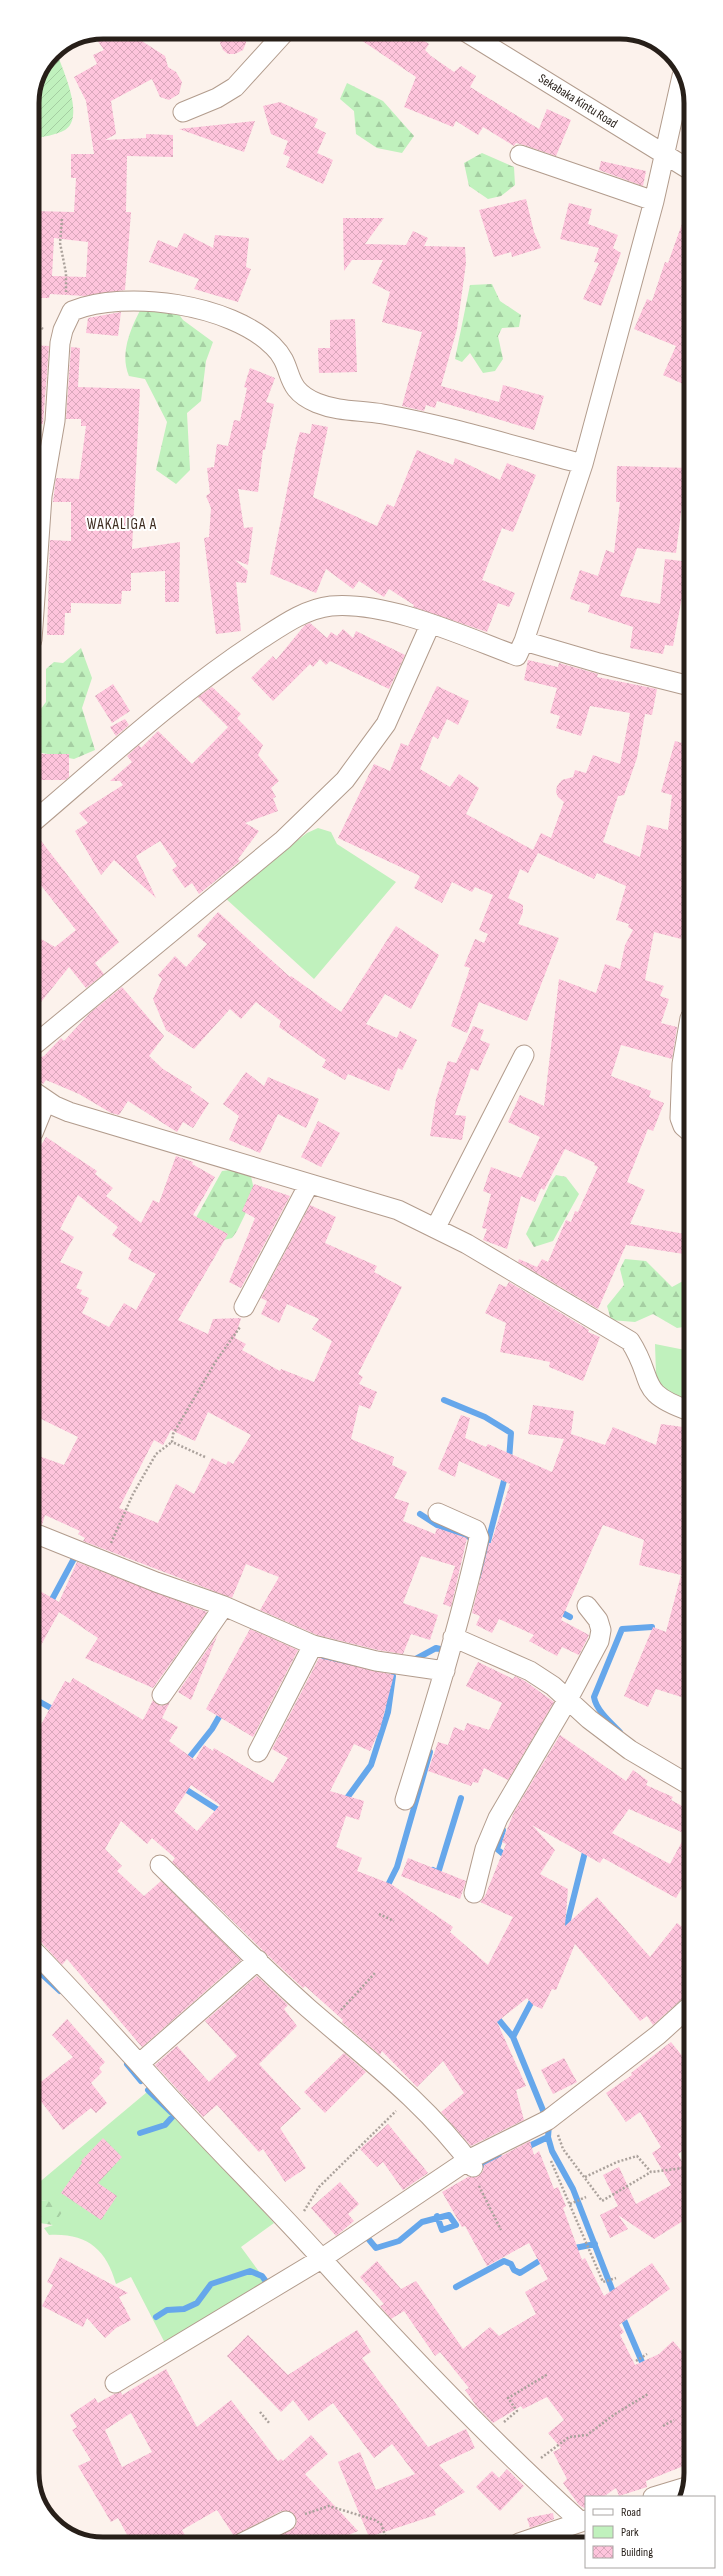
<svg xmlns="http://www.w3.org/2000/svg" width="723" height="2576" viewBox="0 0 723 2576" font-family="'Sofia Sans Condensed',sans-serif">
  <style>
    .green { fill: #c0f1bd }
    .forest { fill: url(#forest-firs) }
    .garden { fill: url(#garden-furrows) }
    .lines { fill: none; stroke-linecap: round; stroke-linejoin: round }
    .stream { stroke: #66a7eb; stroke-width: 6 }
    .building { fill: url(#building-cross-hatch); fill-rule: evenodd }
    .minor-casing { stroke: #b29c8d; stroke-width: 21 }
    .path { stroke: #aba29c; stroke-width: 2.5; stroke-dasharray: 2 2; stroke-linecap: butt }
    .minor { stroke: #fff; stroke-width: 19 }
    .labels { text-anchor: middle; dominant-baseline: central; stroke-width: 4; stroke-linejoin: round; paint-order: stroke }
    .street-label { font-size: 13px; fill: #271f19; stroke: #fff }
    .quarter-label { font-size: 15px; letter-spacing: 1px; fill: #3f2d21; stroke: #fff }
    .rim { fill: none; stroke: #271f19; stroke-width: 5 }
  </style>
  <defs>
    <pattern id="forest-firs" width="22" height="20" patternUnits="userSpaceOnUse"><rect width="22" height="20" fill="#c0f1bd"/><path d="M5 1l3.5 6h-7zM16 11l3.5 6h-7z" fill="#a5cea2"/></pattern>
    <pattern id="garden-furrows" width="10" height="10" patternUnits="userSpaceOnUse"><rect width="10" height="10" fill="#c0f1bd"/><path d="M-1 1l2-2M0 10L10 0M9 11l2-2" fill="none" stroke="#a5cea2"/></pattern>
    <pattern id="building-cross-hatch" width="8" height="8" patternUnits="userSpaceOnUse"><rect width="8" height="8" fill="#fec4dc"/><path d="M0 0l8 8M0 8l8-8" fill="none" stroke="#daa8bc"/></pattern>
  </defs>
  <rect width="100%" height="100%" fill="#fcf2ec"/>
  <path class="green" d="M318,828L331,832L337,844L396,882L314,979L224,897L307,833Z
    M655,1344L690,1351V1404L660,1389L656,1374Z
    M153,2087L274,2223L241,2247L271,2288L167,2347L131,2277L116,2284C106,2249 87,2233 49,2235L44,2228L53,2225L47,2200L33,2202V2188L36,2185Z"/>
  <path class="forest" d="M347,83L383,101L414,136L402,153L377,148L356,134L354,111L340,99Z
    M687,85L690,89V144L682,108Z
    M482,153L514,167L515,185L501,196L488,199L469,186L464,163Z
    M492,284L500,301L521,315L519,327L502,328L498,336L503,359L495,371L483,373L470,353L462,362L455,359L470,285Z
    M165,295L183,320L213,342L206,361L201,401L187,413L190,470L176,484L156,470L167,422L145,379L129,376C118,350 134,322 146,299Z
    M81,648L92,678L82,708L95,750L74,759L32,751V721L46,702V669L54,662L63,663Z
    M230,1170L250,1172L255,1194L237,1231L232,1238L220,1241L192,1225L222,1171Z
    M556,1175L566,1177L579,1194L553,1241L534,1247L526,1234L550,1183Z
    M625,1259L646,1261L672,1287L683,1281L690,1286V1326L677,1328L653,1314L635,1322L611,1320L607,1306L624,1285L620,1269Z
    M47,2200L63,2211L53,2225L33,2222V2202Z"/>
  <path class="garden" d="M56,51C62,68 86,118 65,130C56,135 42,137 32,139C32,112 30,68 56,51Z"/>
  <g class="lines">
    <path class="stream" d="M444,1400L485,1417L511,1433L509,1460
      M420,1514L437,1525L469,1537
      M479,1576L506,1473
      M49,1605L77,1553
      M557,1610L570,1617
      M324,1657L345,1664H356
      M412,1661L436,1648L448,1651
      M33,1698L58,1712
      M620,1732C611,1723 596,1710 594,1697L622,1629L652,1627
      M185,1763L212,1729L223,1710
      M182,1787L223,1813
      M345,1804L347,1798L371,1765L388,1712L393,1676
      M503,1830L497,1849L508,1858
      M433,1870L438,1873L461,1798
      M386,1889L397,1867L430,1752
      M565,1932L586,1848
      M33,1966L60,1991
      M494,2014L513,2037L549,2125L548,2137L552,2151L573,2189L615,2297
      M513,2037L534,1997
      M127,2064L141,2081
      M140,2133L165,2125L174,2115L148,2090
      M525,2148L548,2137
      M475,2168L500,2158
      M366,2236L376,2248L399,2241L422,2222L449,2215L456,2225L442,2230L437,2216
      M570,2249L595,2244
      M456,2287L504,2261L511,2264L514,2270L520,2273L544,2258
      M621,2313L645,2369
      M156,2317L167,2310L184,2309L197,2303L211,2284L250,2271L262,2276L270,2287
      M684,2458L691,2470"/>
  </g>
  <path class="building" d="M104,32H128L165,56L168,67L176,72L182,82L179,94L169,100L160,97L152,79L111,101L116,134L105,140L146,138V134L173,135V157L127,156L126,212H131L125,290L85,296L50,294L49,298H32V211L74,212L76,178H71V154H94L86,101L74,77L97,64L93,55L104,50L93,34ZM54,238L88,242L86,277L52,276Z
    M222,32H246V43L243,50L235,54H228L223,50L220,43Z
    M349,32H410L429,44L425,50L431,56L454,72L461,66L476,76L470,87L539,129L547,109L571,120L556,156L524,145L516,143L514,146L483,127L478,135L456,121L453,127L404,107L416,77Z
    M280,102L318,119L314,127L326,133L317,153L333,160L323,184L286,167L290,157L283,154L288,141L271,134L263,106Z
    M255,121L244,152L179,129Z
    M601,161L646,171L643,186L599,170Z
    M526,199L534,232L541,248L512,257L511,252L494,257L479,210Z
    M569,203L592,209L588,224L618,235L613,248L621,253L601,306L583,299L599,263L594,262L599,248L560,239Z
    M687,210H690V387L663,375L676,346L634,329L647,299L652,301L665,262L668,263Z
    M343,218H384L365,244L406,245L413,231L428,238L424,246L465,247L466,263L457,329L441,386L499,402L503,385L544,396L534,430L437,401L435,408L426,405L424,411L402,406L422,332L382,322L390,292L372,283L383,260H352L344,271Z
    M184,233L213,248L215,235L249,238L246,267L251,269L238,302L194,289L199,279L149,262L158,240L177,248Z
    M121,312L118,336L86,333L88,318Z
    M355,319L357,372L319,373L318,348H330V320Z
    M32,345L49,346L43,424H32Z
    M71,347L80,348L78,387L140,389L132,549L180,542L179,602H165V571L131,573V591H122L121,604L71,603V613H65L64,635H47L50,540L71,541V502H53L56,478L79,479L86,426H81V419H66Z
    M250,368L275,378L266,402L274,404L265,450H263L258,492L238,489L244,528L253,527L248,565L235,560L248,571L246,583L236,582L241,631L216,634L204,538L209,537L211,508L206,496L210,493L207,468L214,467L217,444L228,446L234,420L240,421L247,388L244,387Z
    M312,424L328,427L313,497L377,526L387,504L394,507L417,450L453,465L455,458L500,480L507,463L536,475L513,532L502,528L482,580L515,593L509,607L498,603L487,632L413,607L414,605L389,589L384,597L359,581L353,589L326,569L316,593L270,574L296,446L300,432L310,434Z
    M617,466L690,468V505H682L676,553L637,548L620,596L660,604L665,559L690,562V598L682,597L673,646L665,645L663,654L630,648L633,627L588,612L590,605L570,599L580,570L598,576L606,550L614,553L620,502H616Z
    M310,623L327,638L331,632L337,636L343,629L353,638L356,631L405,655L389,689L330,661L326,665L320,659L313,667L310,664L273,701L251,678L273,656L276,660L305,625Z
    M528,660L558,667L559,663L598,674L597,677L657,689L652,715L645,714L637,758L624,795L618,796L603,842L640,857L647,825L668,830L672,795L661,792L675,741L690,745V794L685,812L690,813V931L683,930L681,939L654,932L645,980L664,986L660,996L669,999L661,1023L677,1027L672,1059L621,1045L611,1076L651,1091L649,1097L664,1103L653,1131L648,1129L627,1182L645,1190L630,1224L690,1235V1255L626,1245L598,1309L518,1262L519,1259L537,1267L542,1259L548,1262L566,1220L571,1222L575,1211L578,1212L598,1167L594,1165L595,1163L565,1149L544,1190L541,1188L535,1202L521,1196L507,1249L483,1240L487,1229L482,1228L491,1194L483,1191L491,1167L521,1178L540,1137L508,1122L520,1095L544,1106L559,979L596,993L605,964L620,969L625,945L633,930L628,927L629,924L616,920L626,886L597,873L594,879L538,853L528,873L520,869L508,898L523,905V912L518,924L559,938L527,1021L479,1002L467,1033L451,1026L470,968L464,966L475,939L484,943L488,934L479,930L493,895L475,887L472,892L452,882L442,903L414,888L420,876L338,838L374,764L390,771L401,743L408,746L437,686L469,701L458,725L447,719L438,739L433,736L420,769L450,787L459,774L479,788L466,814L533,850L541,833L551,838L564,802L558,797L556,792L557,786L562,780L573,777L575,770L586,773L593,755L620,764L630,713L590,706L581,736L556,728L560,716L550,713L557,688L524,680Z
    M113,684L130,711L112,723L95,696Z
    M212,687L241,714L228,727L198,697Z
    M237,718L263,745L258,755L279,781L271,788L276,797L273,798L278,811L245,823L259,831L238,859L240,861L199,894L192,883L185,888L172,870L177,866L160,841L136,856L156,898L114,860L101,875L75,831L88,823L79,813L123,785L120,781H110L132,762L127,756L139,745L141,748L158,731L192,764Z
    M125,719L129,725L116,736L110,727Z
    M40,754H69V777L65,780H40Z
    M35,833L119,942L95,963L104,974L86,988L69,967L33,1012L32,934L55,947L76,930L32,874V834Z
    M218,912L290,977L291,976L341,1012L396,926L439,955L411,1009L385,994L366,1024L397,1038L400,1031L417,1040L402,1070L398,1068L389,1091L348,1074L345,1080L322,1067L326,1060L279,1027L281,1021L256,1002L241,1019L230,1009L194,1049L166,1030L153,999L162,979L158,975L175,956L186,967L207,944L197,936Z
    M122,987L164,1036L149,1056L163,1069L192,1087L190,1090L209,1103L193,1128L183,1122L177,1132L128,1101L119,1115L111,1113L79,1094L46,1080L43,1084L38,1081L33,1060L44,1056L61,1038L64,1041L90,1013Z
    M473,1026L484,1030L480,1040L490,1044L478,1071L471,1068L455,1115L466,1116L462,1140L430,1136L436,1099L448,1061L456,1063Z
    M246,1072L264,1086L268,1077L319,1099L306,1128L278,1114L260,1153L229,1140L239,1116L223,1104Z
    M318,1121L340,1133L321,1167L301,1157Z
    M46,1137L97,1171L95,1174L113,1188L106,1196L141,1223L153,1200L159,1203L176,1156L193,1162L192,1164L215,1177L193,1215L228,1234L178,1320L208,1334L213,1319L241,1318L235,1338L246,1344L242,1350L280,1371L281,1369L314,1382L332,1341L312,1329L319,1319L287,1304L279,1323L261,1314L267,1301L261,1298L310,1205L336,1217L325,1243L377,1266L374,1272L402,1287L358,1374L363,1377L359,1384L377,1392L370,1409L359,1405L351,1439L394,1457L392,1465L407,1472L394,1498L409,1503L403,1521L435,1534L437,1528L467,1538L451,1607L443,1604L455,1566L421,1556L403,1603L438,1615L430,1640L411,1634L403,1654L378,1650L317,1635L260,1610L279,1577L246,1564L232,1598L83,1541L85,1538L78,1534L80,1531L45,1515L42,1525L33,1526V1454L64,1465L78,1437L33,1415V1159ZM78,1195L118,1227L112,1235L132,1250L128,1259L156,1274L136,1310L124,1303L109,1327L82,1313L89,1298L80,1294L82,1290L76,1288L83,1272L60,1262L74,1237L60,1229ZM208,1412L251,1435L233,1464L228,1461L226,1465L212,1458L194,1494L176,1484L158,1523L119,1508L154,1440L163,1445L171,1430L195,1441Z
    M254,1184L290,1196L241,1288L229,1282L255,1218L242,1211Z
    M509,1282L589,1330L588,1332L600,1337L583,1381L549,1367L550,1362L500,1352L506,1323L485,1313L499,1284L506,1287Z
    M533,1405L574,1411L571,1434L605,1445L613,1427L656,1445L661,1424L690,1428L691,1700L656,1689L648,1707L624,1696L653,1627L666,1632L681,1575L639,1565L644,1540L603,1525L561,1620L589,1635L579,1655L562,1647L557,1656L529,1641L534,1635L499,1619L492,1633L476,1625L480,1616L472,1613L489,1543H491L510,1484L459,1461L455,1477L438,1469L461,1415L470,1418L465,1438L486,1447L488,1444L552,1472L564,1439L528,1434Z
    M77,1562L207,1612L153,1688L85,1658L98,1638L59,1612L33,1660V1587L59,1602Z
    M250,1629L298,1650L253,1737L206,1709Z
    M218,1634L191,1700L178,1692Z
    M319,1658L394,1675L380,1729L370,1751L354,1744L330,1791L364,1801L359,1820L346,1816L336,1847L362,1858L357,1871L391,1884L453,1927L450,1932L488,1965L513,1917L480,1902L485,1896L506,1844L502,1842L514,1812L560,1735L626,1781L633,1770L648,1781L646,1785L673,1797L671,1800L691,1811V1891L683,1886L676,1898L603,1858L600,1863L532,1825L555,1850L540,1874L568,1889L565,1926L597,1897L650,1957L677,1923L691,1934V1994L684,1997L653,2025L647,2016L640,2021L575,1944L556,1990L552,1989L542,2009L533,2005L527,1998L497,2022L526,2086L516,2090L524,2120L471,2146L441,2112L464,2093L443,2061L417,2087L382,2051L380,2055L342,2022L343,2020L305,1986L303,1988L278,1965L172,1862L175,1858L152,1838L147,1844L121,1821L105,1849L122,1866L117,1871L144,1896L161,1881L241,1960L142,2047L67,1959L62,1965L41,1942L33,1939V1739L65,1681L70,1683L73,1678L143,1720L153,1700L161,1706L170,1702L162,1718L178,1727L169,1741L195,1760L204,1745L213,1751L214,1748L273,1783L288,1758L272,1749ZM191,1785L220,1805L197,1831L174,1811ZM629,1809L686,1834L670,1864L612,1833Z
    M478,1662L513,1679L515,1676L525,1681L554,1702L508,1780L484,1768L478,1783L473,1782L471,1786L428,1771L438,1742L448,1745L454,1727L464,1731L467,1723L489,1730L502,1703L466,1686Z
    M408,1858L466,1881L460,1899L401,1876Z
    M257,1976L288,2005L284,2009L297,2026L259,2064L301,2109L280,2128L306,2168L285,2182L263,2149L259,2152L217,2105L203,2117L155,2065L177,2046L209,2082L237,2056L205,2021Z
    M67,2019L105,2062L99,2068L102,2072L91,2083L107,2103L96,2113L91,2108L63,2130L33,2091V2088L73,2057L52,2035Z
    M671,2042L691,2067V2145L678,2154L691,2179V2216L654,2239L618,2215L628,2229L610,2238L600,2215L618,2206L603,2175L619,2167L636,2204L671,2185L652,2153L661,2147L640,2112L626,2122L606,2093L632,2075L631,2073Z
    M344,2053L366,2072L325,2113L304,2092Z
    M564,2058L577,2082L553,2094L541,2070Z
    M388,2124L428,2173L403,2190L383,2162L377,2167L360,2149Z
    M103,2138L122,2157L98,2183L117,2196L101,2220L61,2193L82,2163L81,2161Z
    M530,2141L534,2155L539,2151L554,2189L558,2187L566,2206L563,2208L582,2260L585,2258L604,2296L652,2263L670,2289L619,2325L624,2332L620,2335L635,2365L659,2354L673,2341L691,2362V2463L646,2481L647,2487L619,2496L616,2488L603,2497H586V2509L579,2505L563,2483L567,2479L553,2452L561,2448L548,2433L564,2420L547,2397L523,2409L521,2406L493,2423L477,2407L465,2390L469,2388L440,2352L435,2356L404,2311L391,2319L380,2306L384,2304L360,2277L377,2261L401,2289L416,2281L463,2349L490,2327L499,2336L536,2314L525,2292L548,2279L529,2243L487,2266L465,2226L462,2227L442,2192L468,2177L479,2176L483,2171L484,2165Z
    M340,2182L359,2204L348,2214L354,2221L336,2236L311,2208Z
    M60,2257L128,2293L119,2297L131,2320L116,2328L105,2338L87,2318L83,2327L42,2306L53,2285L47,2282Z
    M357,2330L371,2352L362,2358L428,2447L466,2429L475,2448L439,2465L465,2492L434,2510L436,2515L369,2537L338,2462L360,2452L376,2490L415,2474L392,2444L374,2458L333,2403L309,2421L293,2400L281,2412L227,2356L248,2335L288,2375Z
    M166,2369L197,2427L231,2400L278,2461L281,2459L283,2461L311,2435L328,2454L305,2474L358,2531L329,2543H266L295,2527L297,2521L292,2512L281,2511L234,2536L217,2510L182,2530L190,2544H132L118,2518L111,2522L78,2466L91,2460L72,2430L77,2427L70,2415L95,2398L98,2403L114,2394L121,2392L122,2395ZM131,2413L152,2452L122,2467L105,2430Z
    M507,2469L524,2486L500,2511L476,2487L492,2471L499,2478Z
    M553,2513L554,2519L530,2528L527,2518Z"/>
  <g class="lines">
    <defs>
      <path id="minor" d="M466,32L690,170
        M183,112L217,98L235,87L285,32
        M520,155L654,201
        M32,640L42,496L55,421L60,343L63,330L72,311C126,289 231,304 273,346C296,368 281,388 317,403C339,412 361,410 383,414C450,426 517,447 583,464
        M524,641L599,663L690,686
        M32,823C106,760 177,694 258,641C280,627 304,609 331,606C388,601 463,636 517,656L524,641L583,464L654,201L682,76
        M690,1018L682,1064L680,1118L683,1126L690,1132
        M33,1046L283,840L345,780L386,724L430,625
        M33,1091L55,1106L69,1112L398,1210L467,1244L630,1341C656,1381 635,1392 690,1411
        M33,1133L46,1101
        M436,1227L524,1055
        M244,1307L309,1184
        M39,1535L156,1582L224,1606L313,1645L376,1661L445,1671
        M453,1637L530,1671L553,1686L589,1719L630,1750L691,1786
        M162,1695L224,1606
        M258,1752L313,1645
        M405,1800C432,1713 459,1627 479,1538L476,1530L438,1513
        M160,1865C209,1913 257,1963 308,2008C367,2059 427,2104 473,2167
        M474,1893L485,1849L498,1818L568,1699L599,1641L601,1630L598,1620L587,1606
        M33,1950C74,1992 113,2035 152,2078C207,2140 266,2197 321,2258C404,2350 489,2439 581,2522L586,2520
        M140,2063L258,1960
        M115,2383L321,2259L468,2160L548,2120L658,2035L691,2005
        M653,2497L686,2487
        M242,2543L286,2521
        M519,2543L581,2522"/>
    </defs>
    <use href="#minor" class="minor-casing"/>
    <path class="path" d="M62,219L60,243L66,273V292
      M32,321L43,329
      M205,1457L172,1442L173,1434L216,1361L240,1327
      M111,1543L133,1494L156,1454L172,1442
      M379,1914L394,1921
      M341,2010L375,1973
      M558,2135L563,2149L602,2201L651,2172
      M551,2161L603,2282L616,2278
      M585,2177L617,2162L637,2156L651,2172L691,2167
      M479,2186L501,2230
      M570,2204L586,2197
      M304,2211L319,2187L396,2111
      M636,2361L647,2354
      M260,2412L270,2424
      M504,2422L517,2411L508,2398L548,2374
      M663,2426L674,2420
      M541,2458L569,2437L587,2435L615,2414L648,2394
      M305,2514L329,2506L375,2520L381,2524L388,2543
      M52,2518L56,2516L60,2527"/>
    <use href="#minor" class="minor"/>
  </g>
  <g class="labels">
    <g class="street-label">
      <text transform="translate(578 101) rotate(32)">Sekabaka Kintu Road</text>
    </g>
    <g class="quarter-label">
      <text x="122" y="524">WAKALIGA A</text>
    </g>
  </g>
  <path d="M0 0H723V2576H0ZM103 39H620A64 64 0 0 1 684 103V2473A64 64 0 0 1 620 2537H103A64 64 0 0 1 39 2473V103A64 64 0 0 1 103 39Z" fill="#fff" fill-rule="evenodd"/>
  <path class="rim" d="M103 39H620A64 64 0 0 1 684 103V2473A64 64 0 0 1 620 2537H103A64 64 0 0 1 39 2473V103A64 64 0 0 1 103 39Z"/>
  <rect x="585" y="2496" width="130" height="72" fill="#ffffff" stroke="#a9a5a3"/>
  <rect x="593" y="2509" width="20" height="6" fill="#ffffff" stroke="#a9a5a3"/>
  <text x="621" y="2516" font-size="12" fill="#271f19">Road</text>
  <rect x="593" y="2526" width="20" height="12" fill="#c0f1bd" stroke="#a9a5a3"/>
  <text x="621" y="2536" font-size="12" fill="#271f19">Park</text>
  <rect x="593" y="2546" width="20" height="12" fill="url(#building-cross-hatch)" stroke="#a9a5a3"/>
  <text x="621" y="2556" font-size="12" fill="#271f19">Building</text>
</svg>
